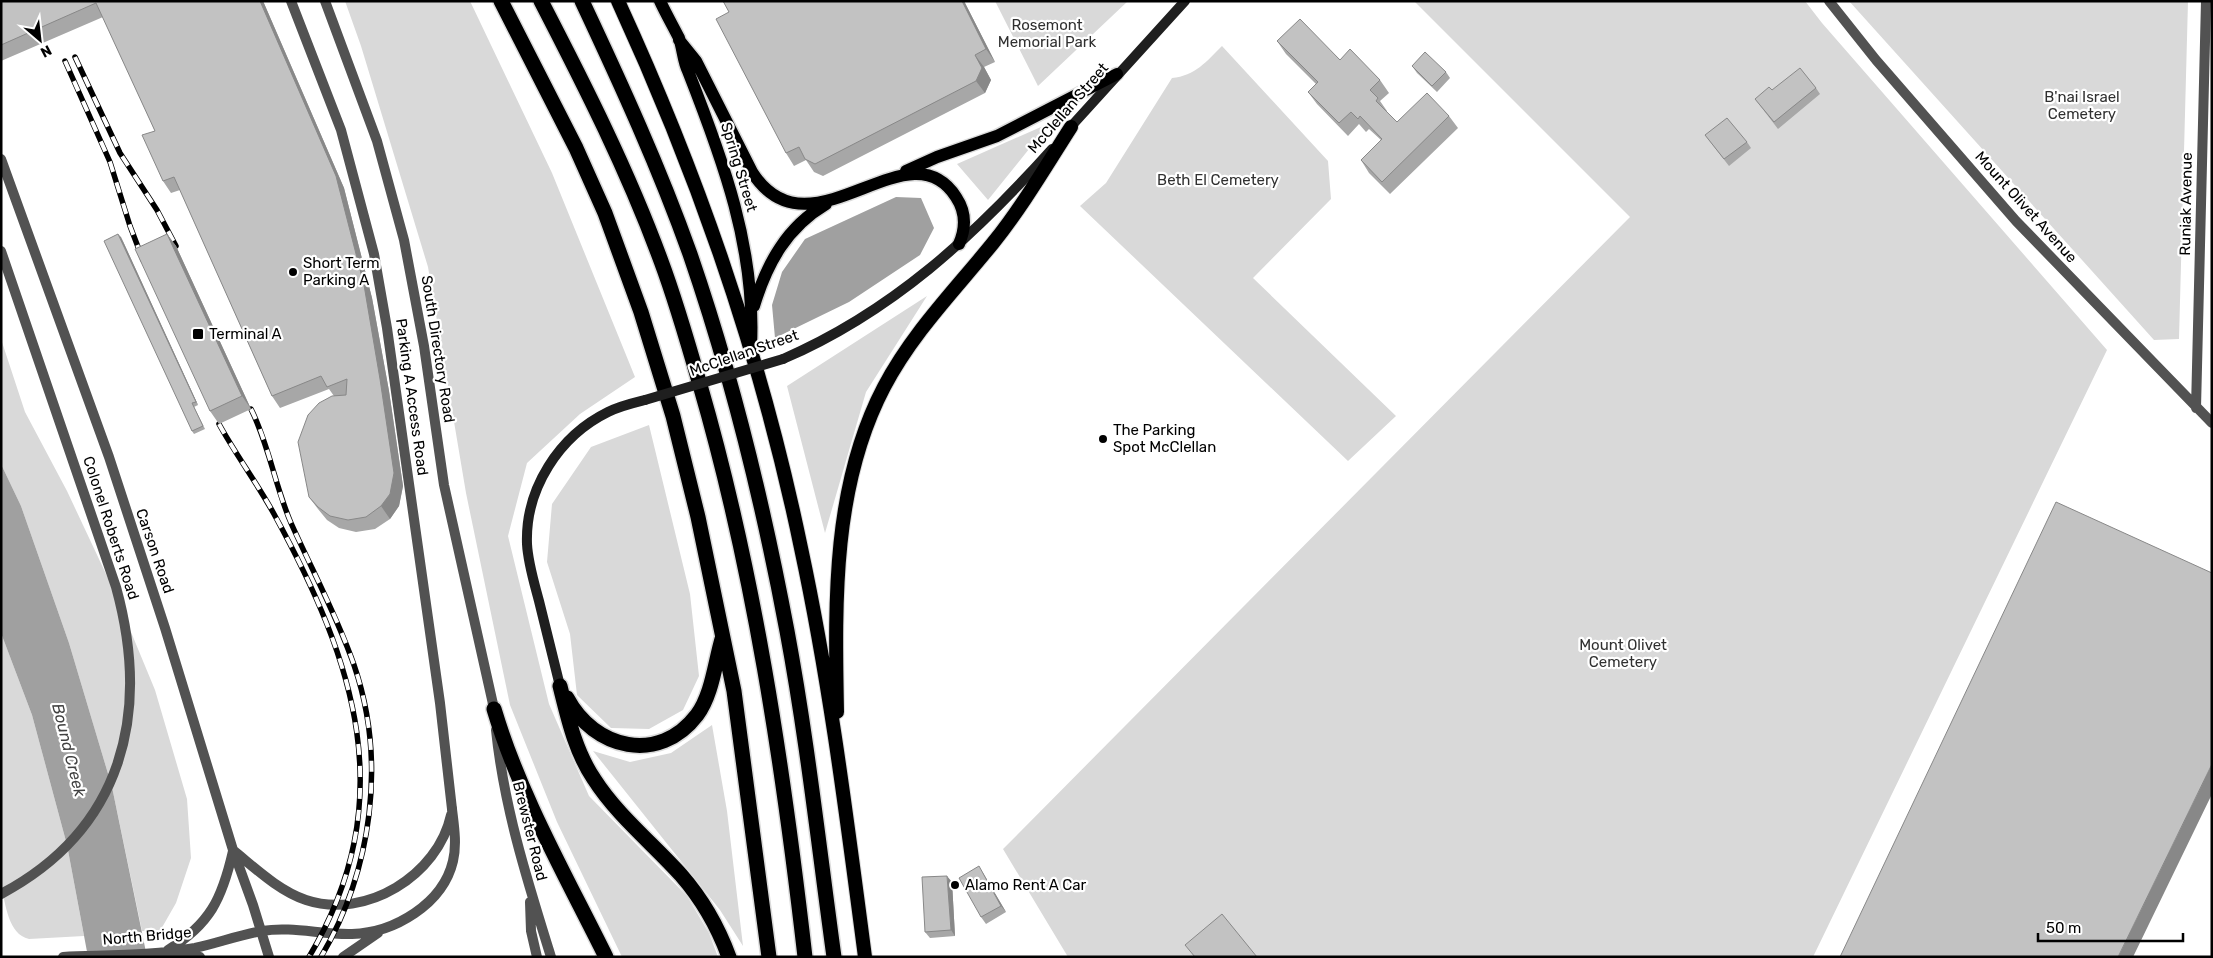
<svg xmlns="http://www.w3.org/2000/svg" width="2213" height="958" viewBox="0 0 2213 958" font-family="Rubik,sans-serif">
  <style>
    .green { fill: #d9d9d9 }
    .water { fill: #a0a0a0 }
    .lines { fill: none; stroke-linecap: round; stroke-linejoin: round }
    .primary-casing { stroke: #dbdbdb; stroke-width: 15 }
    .trunk-casing { stroke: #dbdbdb; stroke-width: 16 }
    .motorway-casing { stroke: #dbdbdb; stroke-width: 18 }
    .minor { stroke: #525252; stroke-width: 10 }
    .tertiary { stroke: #525252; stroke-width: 10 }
    .secondary { stroke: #1f1f1f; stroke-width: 10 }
    .primary { stroke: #000; stroke-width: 12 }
    .trunk { stroke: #000; stroke-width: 14 }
    .motorway { stroke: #000; stroke-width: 15 }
    .rail-casing { stroke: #000; stroke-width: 5.5 }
    .rail { stroke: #fff; stroke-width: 4; stroke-dasharray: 11; stroke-linecap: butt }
    .secondary-bridge { stroke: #1f1f1f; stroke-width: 10 }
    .wall { fill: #a7a7a7 }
    .shaded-wall { fill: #888 }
    .building { fill: #c2c2c2; stroke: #888 }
    .poi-dot { fill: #000; stroke: #fff; stroke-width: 2 }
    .labels { text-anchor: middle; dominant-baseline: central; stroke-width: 4.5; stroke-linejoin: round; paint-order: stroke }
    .park-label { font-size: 15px; fill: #303030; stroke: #fff }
    .street-label { font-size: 15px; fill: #000; stroke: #fff }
    .poi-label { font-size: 15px; fill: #000; stroke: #fff; text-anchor: start }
    .water-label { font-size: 16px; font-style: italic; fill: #414141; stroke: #fff }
  </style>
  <rect width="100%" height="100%" fill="#fff"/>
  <path class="green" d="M345,1H470L552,173L635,377L580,414L527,463L508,536L549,704L589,796L687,896L709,933L718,957H622L557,822L510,705L466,493L428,267L361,46Z
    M995,1H1128L1038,86Z
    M1414,1H1805L1822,23L2107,350L1813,957H1068L1003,849L1630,217Z
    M1849,1H2188L2179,339L2154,340Z
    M1222,46L1328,161L1331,199L1253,278L1396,416L1348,461L1080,206L1106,183L1172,78C1195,76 1207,61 1222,46Z
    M1050,123L988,200L957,164Z
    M927,296L866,392L825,533L787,386Z
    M1,339L25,412L67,491L114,591L155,690L187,799L191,858L176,903L160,931H142L112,787L69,643L21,506L1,464Z
    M649,425L690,594L699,676L683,710L649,729L611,728L577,695L570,634L547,562L552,504L591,447Z
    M1,633L32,715L67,845L84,936L29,939C8,934 6,905 1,886Z
    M712,725L727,811L743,946L720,910L593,751L630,762L671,753Z"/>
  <path class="water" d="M896,197L921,198L934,228L920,255L849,302L775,338L772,305L782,272L805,239Z
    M1,464L21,506L69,643L112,787L147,957H88L67,845L32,715L1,633Z"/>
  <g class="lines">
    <defs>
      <path id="primary" d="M660,1C666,14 673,26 679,38C683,49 683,61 688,71C723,160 756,249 751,346
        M679,40L696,61L752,172C810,263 908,122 956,197C966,212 966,228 959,244
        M906,171L937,157L997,136L1117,74
        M754,306C767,263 787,227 826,204"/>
      <path id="trunk" d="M618,1C699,177 762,359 801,548C830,683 847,820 865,957
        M837,712C835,603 832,486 884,387C913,332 955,290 993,243C1022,207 1046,166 1071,127"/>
      <path id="motorway" d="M501,1L576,148L605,213L641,312L673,416L698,517L734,691L769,957
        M541,1C585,86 628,171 661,261C676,301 688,343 700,385C754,571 783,765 805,957
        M582,1C621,84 659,167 690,254C732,376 763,503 787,631C807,738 819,848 834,957
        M560,686C568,718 575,751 594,779C617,815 652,843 681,875C702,899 718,927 729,957
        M567,698C594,749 659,765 697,715C712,695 715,663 722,639
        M494,709C520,796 566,876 606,957"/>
    </defs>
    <use href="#primary" class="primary-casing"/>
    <use href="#trunk" class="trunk-casing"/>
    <use href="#motorway" class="motorway-casing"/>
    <path class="minor" d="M291,1L341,130L374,254L387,328L440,703L452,809
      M1829,1L1876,60L2016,221L2212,423
      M2196,408L2206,1"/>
    <path class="tertiary" d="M325,1L377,141L404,240L424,346L444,485L495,713
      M1,159L109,457L165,628L233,850L253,905L269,957
      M1,251L116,587C151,714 123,829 1,894
      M496,730C504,808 528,883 551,957
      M234,851C255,868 279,891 306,900C366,920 438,875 451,815
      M530,902L531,931L537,957
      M168,950C210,924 222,899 233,851
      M179,953L200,957
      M63,957C107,955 152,956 195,948C218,943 239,935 262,931C292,926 322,935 352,934C394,933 443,904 453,861C457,844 454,826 452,809
      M343,957L378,933"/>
    <path class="secondary" d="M1066,132L1185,1
      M783,359C892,312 974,236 1052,149
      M560,686C553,657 546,629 539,601C534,582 528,563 527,544C525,489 559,436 608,412C620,406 633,403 645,400"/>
    <use href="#primary" class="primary"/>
    <use href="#trunk" class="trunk"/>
    <use href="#motorway" class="motorway"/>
    <defs>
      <path id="rail" d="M75,57L120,153L157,210L176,246
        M65,61L110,162L130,226L143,260
        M251,409C269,445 275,486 291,523C312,570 337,616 354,665C387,761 372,870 321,957
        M219,424C236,455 257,483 274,514C355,662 402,800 309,957"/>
    </defs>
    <use href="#rail" class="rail-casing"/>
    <use href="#rail" class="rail"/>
    <path class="secondary-bridge" d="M645,400L783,359"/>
  </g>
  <path class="wall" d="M1,1H263L344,188L372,298L389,391L403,486L399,506L390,519L375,529L356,532L339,528L327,520L318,509L309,497L334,396L329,389L280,408L272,396L180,190L171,193L163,181L155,131L103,17L1,61Z
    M723,1H964L995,62L984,67L991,80L985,93L823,176L814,172L806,160L794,166L786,153L729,12Z
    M1277,41L1340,60L1380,80L1389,93L1380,101L1387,111L1386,112L1397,122L1449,116L1458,128L1390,194L1369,173L1361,160L1381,140L1369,129L1366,132L1359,124L1348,136L1317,104L1308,92L1316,84L1286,54Z
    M1412,66L1446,72L1450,78L1437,92L1417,73Z
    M1816,88L1820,94L1778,129L1755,99L1772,90Z
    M1705,135L1747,142L1751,148L1729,166Z
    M167,234L176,246L251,409L219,424L210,411Z
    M121,237L198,405L194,407L205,429L194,434L192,431Z
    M983,873L1006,912L986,924L981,917Z
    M952,882L955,936L930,938L925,932Z"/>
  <path class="shaded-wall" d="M260,1H263L344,188L372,298L389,391L403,486L399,506L390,519L381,506Z
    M962,1H964L995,62L986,49Z
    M975,55L984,67L991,80L985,93L976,81Z
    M118,234L121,237L198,405L196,402Z
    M167,234L176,246L251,409L242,396Z
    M2212,764V794L2133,957H2118Z
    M979,866L983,873L1006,912L1001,906Z
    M947,876L952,882L955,936L951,930Z"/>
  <path class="building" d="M1,1H260L336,176L364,285L380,379L394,473L390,494L381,506L366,517L348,520L330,516L318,507L309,497L298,442L308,415L319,403L332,396L346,395L347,379L327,387L321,376L272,396L174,177L163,181L142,135L155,131L96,3L1,45Z
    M723,1H962L986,49L975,55L982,68L976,81L815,164L805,159L799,147L786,153L716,19L729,12Z
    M1300,19L1340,60L1350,49L1380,80L1370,90L1378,98L1376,101L1397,122L1427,93L1449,116L1382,182L1361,160L1382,139L1360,116L1358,119L1351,112L1339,123L1308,92L1318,82L1277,41Z
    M1425,52L1446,72L1432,86L1412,66Z
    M1800,68L1816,88L1774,122L1755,99L1769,87L1772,90Z
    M1727,118L1747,142L1724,159L1705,135Z
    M118,234L196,402L192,403L203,426L192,431L104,241Z
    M167,234L242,396L210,411L135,249Z
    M2056,502L2212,573V764L2118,957H1840Z
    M979,866L1001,906L981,917L959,878Z
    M947,876L951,930L925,932L922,877Z
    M1222,914L1257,957H1195L1185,945Z"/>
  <g class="poi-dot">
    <circle cx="293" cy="272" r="5"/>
    <rect x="192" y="328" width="12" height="12" rx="2.5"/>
    <circle cx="1103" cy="439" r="5"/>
    <circle cx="955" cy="885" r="5"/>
  </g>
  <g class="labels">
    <g class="park-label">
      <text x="1047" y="25">Rosemont<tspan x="1047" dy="17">Memorial Park</tspan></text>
      <text x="2082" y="97">B'nai Israel<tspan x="2082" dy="17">Cemetery</tspan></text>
      <text x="1218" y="180">Beth El Cemetery</text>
      <text x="1623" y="645">Mount Olivet<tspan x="1623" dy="17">Cemetery</tspan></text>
    </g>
    <g class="street-label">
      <text transform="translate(1068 108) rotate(-49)">McClellan Street</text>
      <text transform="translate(739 167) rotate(73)">Spring Street</text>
      <text transform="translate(2186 204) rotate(-89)">Runiak Avenue</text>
      <text transform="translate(2026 207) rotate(48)">Mount Olivet Avenue</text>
      <text transform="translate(438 349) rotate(81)">South Directory Road</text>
      <text transform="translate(744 353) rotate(-19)">McClellan Street</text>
      <text transform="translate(412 397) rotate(82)">Parking A Access Road</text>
      <text transform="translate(111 528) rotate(72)">Colonel Roberts Road</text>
      <text transform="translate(155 551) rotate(71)">Carson Road</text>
      <text transform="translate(530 831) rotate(76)">Brewster Road</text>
      <text transform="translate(147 936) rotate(-5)">North Bridge</text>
    </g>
    <g class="poi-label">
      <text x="303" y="263">Short Term<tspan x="303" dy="17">Parking A</tspan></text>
      <text x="209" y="334">Terminal A</text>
      <text x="1113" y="430">The Parking<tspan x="1113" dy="17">Spot McClellan</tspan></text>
      <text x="965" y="885">Alamo Rent A Car</text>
    </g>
    <g class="water-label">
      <text transform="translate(69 750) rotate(76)">Bound Creek</text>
    </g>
  </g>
  <rect width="2213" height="958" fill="none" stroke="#000000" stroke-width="5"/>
  <g transform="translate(40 40) rotate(152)" stroke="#ffffff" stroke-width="4" paint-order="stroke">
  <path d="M0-4L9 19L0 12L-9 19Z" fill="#000000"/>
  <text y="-8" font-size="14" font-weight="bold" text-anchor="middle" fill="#000000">N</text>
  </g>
  <path d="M2038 933v8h145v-8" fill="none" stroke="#000000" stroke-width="2.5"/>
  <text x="2046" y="933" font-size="15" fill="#000000" stroke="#ffffff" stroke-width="4" paint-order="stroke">50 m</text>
</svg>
